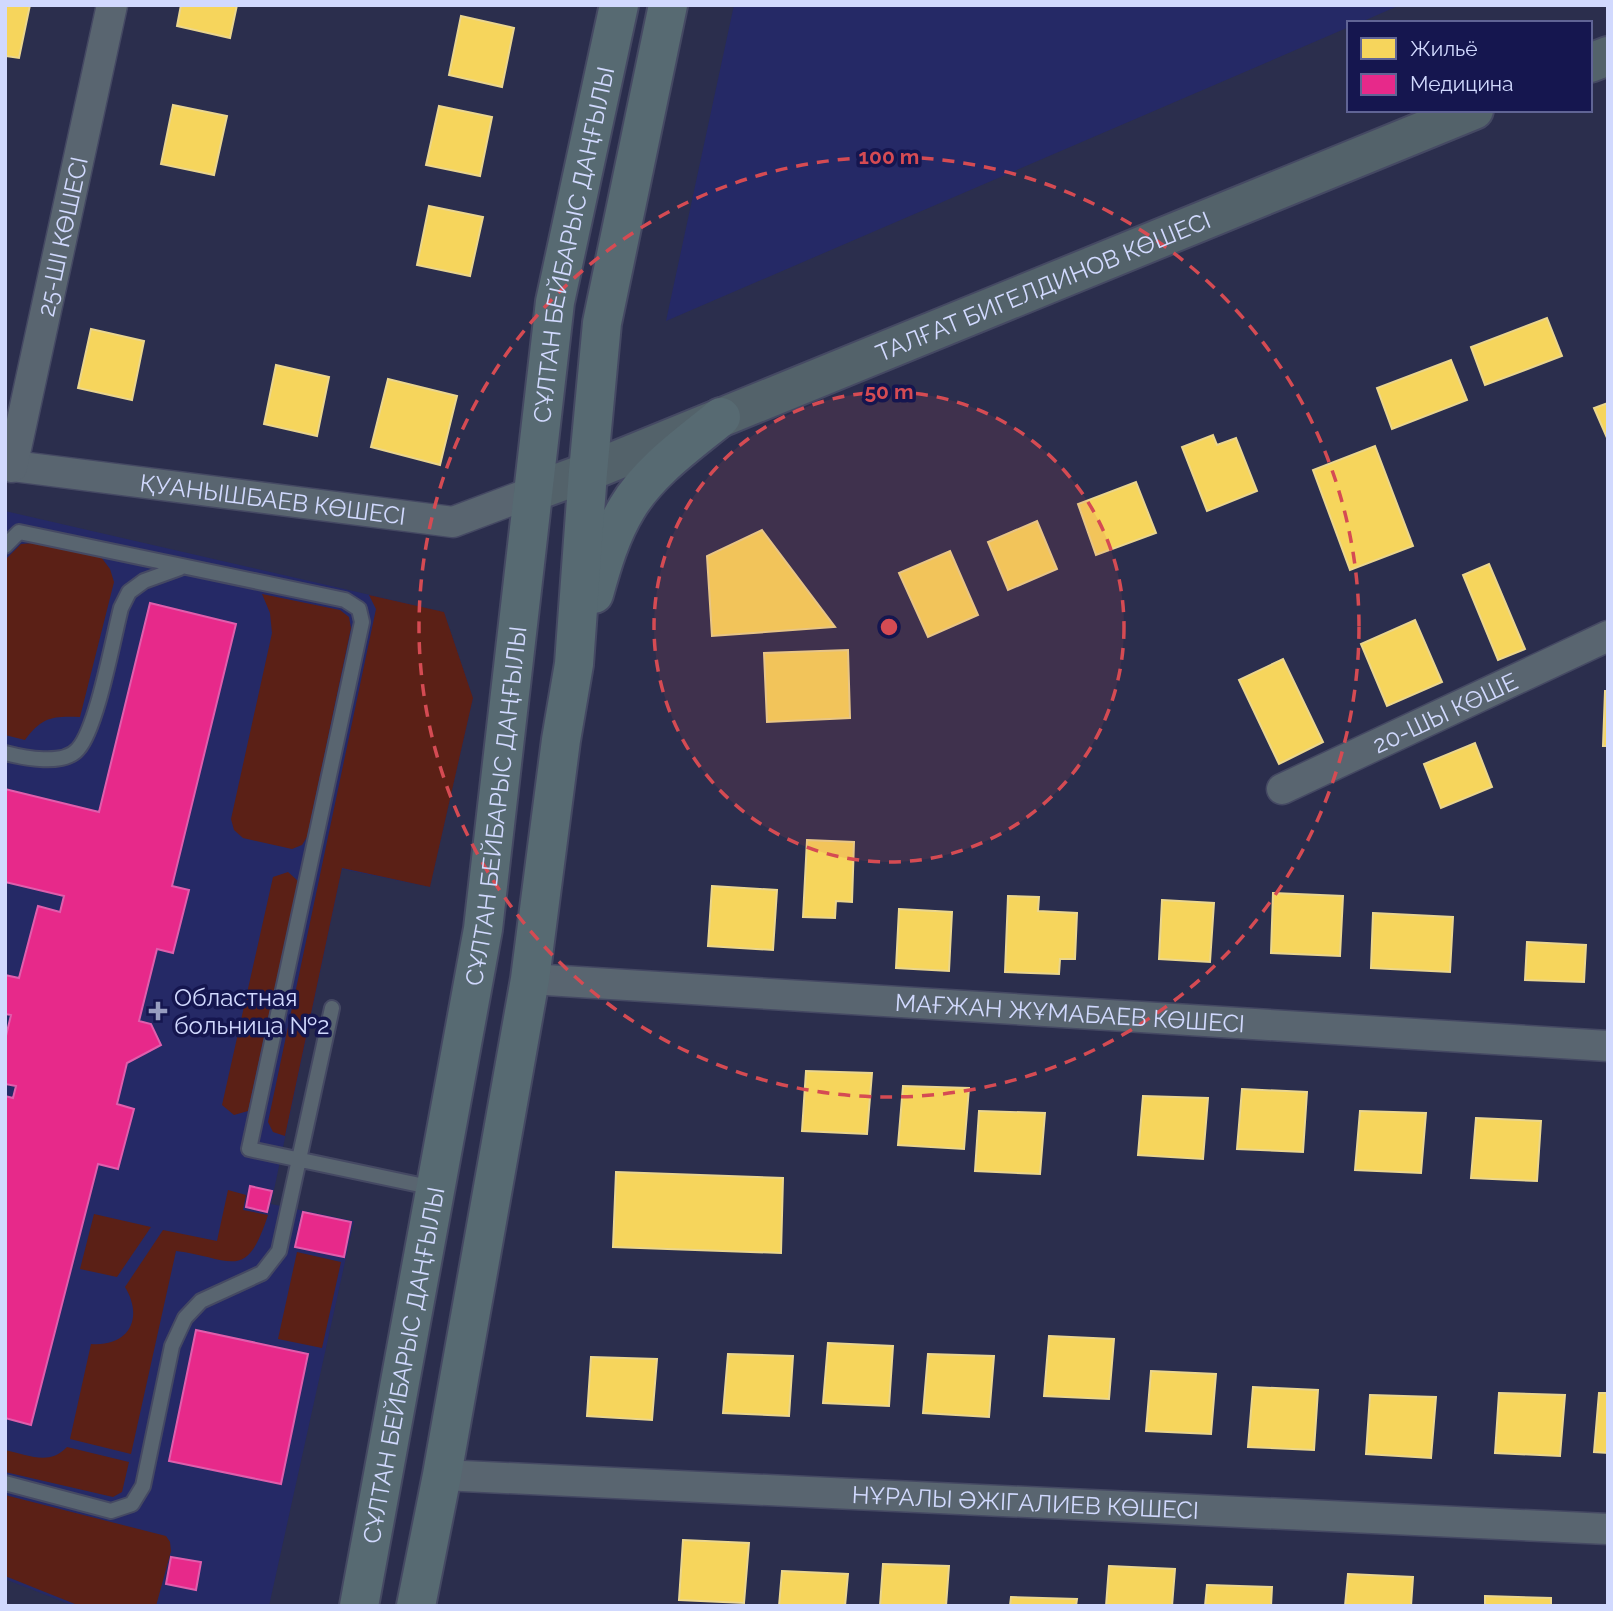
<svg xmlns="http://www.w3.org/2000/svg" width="1613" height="1611" viewBox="0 0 1613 1611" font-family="Raleway,sans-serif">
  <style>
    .built { fill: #252966 }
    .green { fill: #5b2016 }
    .homes { fill: #f6d55c; stroke: #ebd68d; stroke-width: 2 }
    .health { fill: #e7298a; stroke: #e05ead; stroke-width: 2 }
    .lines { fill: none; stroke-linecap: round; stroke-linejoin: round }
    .lane-casing { stroke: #454963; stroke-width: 18 }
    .street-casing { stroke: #454963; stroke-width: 33 }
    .secondary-casing { stroke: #454963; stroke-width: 42 }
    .primary-casing { stroke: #454963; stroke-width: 42 }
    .lane { stroke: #596570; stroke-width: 14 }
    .street { stroke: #596570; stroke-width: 30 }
    .secondary { stroke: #53626a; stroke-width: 38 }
    .primary { stroke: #576a72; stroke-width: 38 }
    .ring { fill: none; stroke: #d54b53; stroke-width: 3.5; stroke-dasharray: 12 9 }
    .poi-dot { fill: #979dc0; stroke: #15164f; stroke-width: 2.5 }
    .labels { text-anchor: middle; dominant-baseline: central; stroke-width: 7; stroke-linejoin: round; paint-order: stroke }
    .street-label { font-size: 24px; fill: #d1d9fe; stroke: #15164f }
    .poi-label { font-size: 24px; fill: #d1d9fe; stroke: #15164f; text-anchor: start }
    .centre { fill: #d54b53; stroke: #15164f; stroke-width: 3.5 }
    .ring-label { font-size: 21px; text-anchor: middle; font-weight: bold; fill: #d54b53; stroke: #15164f; stroke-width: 7; stroke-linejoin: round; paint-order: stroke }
  </style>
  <rect width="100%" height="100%" fill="#2b2e4d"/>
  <path class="built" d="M734,5H1400L1359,23H1349V27L666,321Z
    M5,511L444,612L473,698L430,887L342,869L271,1204L354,1221L269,1606H74L5,1579Z"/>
  <path class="green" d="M35,543L101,557L110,569L114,582L80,717C52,716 42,717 25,740L5,735V560L21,544Z
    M262,594L340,610L349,617L351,628L307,837L302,845L292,849L243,838L234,830L231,819L272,633L270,613Z
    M369,595L444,612L473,698L430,887L342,868L285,1136L273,1132L268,1122L376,609Z
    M288,872L298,881L248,1111L234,1115L222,1105L273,877Z
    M228,1190L246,1195L243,1210L268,1215C246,1283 232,1258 176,1251L131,1454L70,1439L91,1344C129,1347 144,1318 125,1287L163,1230L217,1241Z
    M94,1214L151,1227L117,1277L80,1269Z
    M297,1252L341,1262L322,1348L278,1339Z
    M67,1447L129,1462L122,1492L113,1497L5,1472V1450C29,1455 49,1466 67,1447Z
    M5,1495L166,1536L170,1542L171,1551L156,1606H80L5,1576Z"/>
  <path class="homes" d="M5,5H30L19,58L5,56Z
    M181,5H237L230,38L177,26Z
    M461,16L514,28L502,87L449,75Z
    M173,105L227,116L214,175L161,164Z
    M439,106L492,117L480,176L426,165Z
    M429,206L483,217L470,276L417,265Z
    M1547,318L1562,356L1485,385L1471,347Z
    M91,329L144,341L132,400L78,388Z
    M1451,360L1467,400L1392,429L1377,388Z
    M276,365L329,377L317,436L264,424Z
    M388,379L457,396L440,465L371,447Z
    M1608,403V440L1594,408Z
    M1213,435L1217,445L1236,438L1257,491L1207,511L1182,447Z
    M1375,446L1413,546L1350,570L1313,470Z
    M1136,482L1156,533L1096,555L1078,504Z
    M1037,521L1057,569L1008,590L988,542Z
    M762,530L835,627L712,636L707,556Z
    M950,551L978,615L928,637L899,573Z
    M1489,564L1525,649L1498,660L1463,575Z
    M1415,620L1442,682L1387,706L1361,644Z
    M848,650L850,718L767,722L764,653Z
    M1283,659L1323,742L1279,764L1239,680Z
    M1605,691H1608V746H1603Z
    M1475,743L1492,787L1441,808L1424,764Z
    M807,840L854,842L852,902L836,901L835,918L803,917Z
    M712,886L777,890L773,950L708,946Z
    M1273,893L1343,896L1340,956L1271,953Z
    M1008,896L1039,897L1038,911L1077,913L1075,959H1060L1059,974L1005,972Z
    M1162,900L1214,903L1210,962L1159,959Z
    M899,909L952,912L949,971L896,968Z
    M1373,913L1453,917L1450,972L1371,968Z
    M1527,942L1586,945L1584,982L1525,980Z
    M806,1071L872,1073L867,1134L802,1131Z
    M903,1086L969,1088L964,1149L898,1145Z
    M1242,1089L1307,1092L1303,1152L1237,1149Z
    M1143,1096L1208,1098L1203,1159L1138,1155Z
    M979,1111L1045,1113L1040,1174L975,1171Z
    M1360,1111L1426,1113L1421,1173L1355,1170Z
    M1476,1118L1541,1121L1537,1181L1471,1178Z
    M616,1172L783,1178L781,1253L613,1247Z
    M1049,1336L1114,1339L1109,1399L1044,1396Z
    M828,1343L893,1346L889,1406L823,1403Z
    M728,1354L793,1356L789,1416L723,1413Z
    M928,1354L994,1356L989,1417L923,1413Z
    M591,1357L657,1359L652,1420L587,1416Z
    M1151,1371L1216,1374L1211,1434L1146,1431Z
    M1253,1387L1318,1390L1314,1450L1248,1447Z
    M1499,1393L1565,1395L1560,1456L1495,1453Z
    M1599,1393H1608V1453L1594,1452Z
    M1370,1395L1436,1397L1431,1458L1366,1454Z
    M683,1540L749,1543L744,1603L679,1600Z
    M883,1564L949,1566L946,1606H880Z
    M1109,1566L1175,1569L1172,1606H1106Z
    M782,1571L848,1574L845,1606H779Z
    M1348,1574L1413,1577L1411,1606H1345Z
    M1207,1585L1272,1587L1271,1606H1205Z
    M1485,1596L1551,1598V1606H1485Z
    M1011,1597L1077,1599L1076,1606H1010Z"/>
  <path class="health" d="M150,603L236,624L172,886L189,890L173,953L157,949L139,1021L151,1024L161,1045L127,1063L117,1104L134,1109L118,1169L98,1164L31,1425L5,1418V1096L13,1098L16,1086L5,1084V1040L11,1015L5,1014V975L19,978L38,906L60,912L64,896L5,882V789L99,812Z
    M250,1186L272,1191L267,1212L246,1207Z
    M303,1212L351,1222L344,1257L295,1247Z
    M196,1330L308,1354L281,1484L169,1461Z
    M171,1557L201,1562L196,1590L166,1584Z"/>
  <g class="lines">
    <defs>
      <path id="lane" d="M5,546L19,532L345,600L359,609L362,622L249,1149L434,1188
        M5,753C24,758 64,766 78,749C97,728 113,639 121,608L129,592L144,581L180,568
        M5,1483L111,1511L132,1504L143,1486L172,1346L185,1318L201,1301L262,1273L279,1251L332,1008"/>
      <g id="street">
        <path id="s1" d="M5,465L453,522L533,492"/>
        <path id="s2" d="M12,467L112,5"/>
        <path id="s3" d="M1282,789L1608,636"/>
        <path id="s4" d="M530,979L1608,1046"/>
        <path id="s5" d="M442,1475L1608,1529"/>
      </g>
      <g id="secondary">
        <path d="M1590,63L1608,56"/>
        <path id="s6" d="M533,492L588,472L1474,110"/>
      </g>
      <g id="primary">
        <path d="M594,594C602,565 611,534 627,508C649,471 688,444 721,417"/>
        <path id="s7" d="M359,1606L483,929L555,302L619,5"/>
        <path d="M416,1606L442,1475L530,979L561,740L574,664L588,472L602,323L668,5"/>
      </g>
    </defs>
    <use href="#lane" class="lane-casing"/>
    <use href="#street" class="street-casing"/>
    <use href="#secondary" class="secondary-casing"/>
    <use href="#primary" class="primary-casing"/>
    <use href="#lane" class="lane"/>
    <use href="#street" class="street"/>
    <use href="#secondary" class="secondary"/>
    <use href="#primary" class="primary"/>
  </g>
  <circle cx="889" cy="627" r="235" fill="#d54b53" fill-opacity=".12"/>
  <g class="ring">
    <circle cx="889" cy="627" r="235"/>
    <circle cx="889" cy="627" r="470"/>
  </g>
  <path class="poi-dot" d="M154.5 1000.5h7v7h7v7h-7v7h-7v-7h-7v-7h7z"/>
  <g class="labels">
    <g class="street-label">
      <text stroke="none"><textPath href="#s2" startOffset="236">25-ШІ КӨШЕСІ</textPath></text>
      <text stroke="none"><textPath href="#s7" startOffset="1379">СҰЛТАН БЕЙБАРЫС ДАҢҒЫЛЫ</textPath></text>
      <text stroke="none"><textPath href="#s6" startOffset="550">ТАЛҒАТ БИГЕЛДИНОВ КӨШЕСІ</textPath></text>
      <text stroke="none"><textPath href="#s1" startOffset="270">ҚУАНЫШБАЕВ КӨШЕСІ</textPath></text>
      <text stroke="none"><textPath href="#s3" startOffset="180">20-ШЫ КӨШЕ</textPath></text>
      <text stroke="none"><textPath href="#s7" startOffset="812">СҰЛТАН БЕЙБАРЫС ДАҢҒЫЛЫ</textPath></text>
      <text stroke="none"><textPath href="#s4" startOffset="541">МАҒЖАН ЖҰМАБАЕВ КӨШЕСІ</textPath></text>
      <text stroke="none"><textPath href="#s7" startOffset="245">СҰЛТАН БЕЙБАРЫС ДАҢҒЫЛЫ</textPath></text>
      <text stroke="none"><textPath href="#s5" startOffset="584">НҰРАЛЫ ӘЖIГАЛИЕВ КӨШЕСI</textPath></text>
    </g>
    <g class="poi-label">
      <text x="174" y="997">Областная<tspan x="174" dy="28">больница №2</tspan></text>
    </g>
  </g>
  <circle cx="889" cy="627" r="10" class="centre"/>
  <g class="ring-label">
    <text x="889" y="164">100 m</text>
    <text x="889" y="399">50 m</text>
  </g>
  <rect width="1613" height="1611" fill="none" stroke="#d1d9fe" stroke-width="14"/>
  <rect x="1347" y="21" width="245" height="91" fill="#15164f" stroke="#606495" stroke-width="2"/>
  <rect x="1361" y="38" width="35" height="21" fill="#f6d55c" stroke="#606495" stroke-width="2"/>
  <text x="1410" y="56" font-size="21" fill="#d1d9fe">Жильё</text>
  <rect x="1361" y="74" width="35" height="21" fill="#e7298a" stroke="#606495" stroke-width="2"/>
  <text x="1410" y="91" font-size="21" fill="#d1d9fe">Медицина</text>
</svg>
